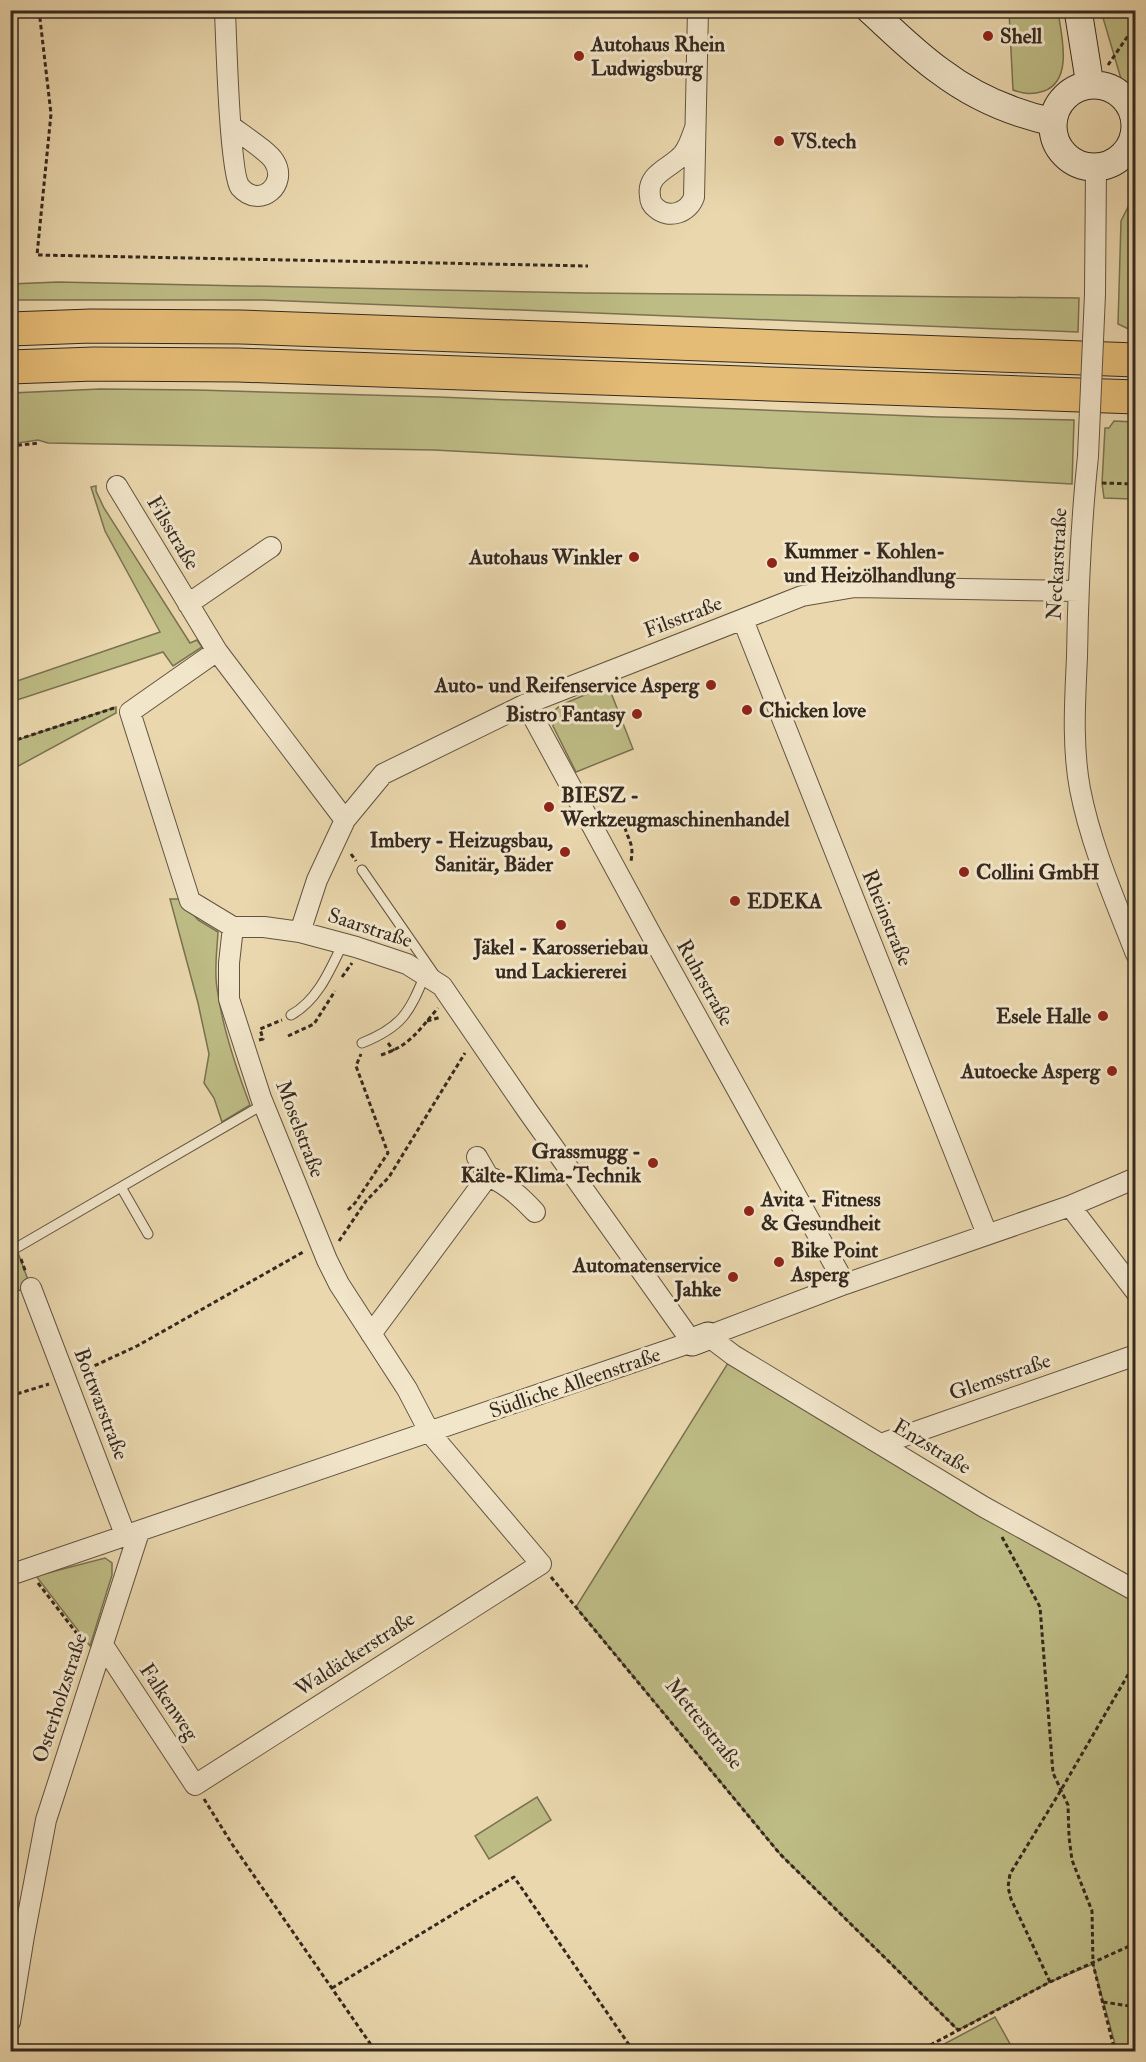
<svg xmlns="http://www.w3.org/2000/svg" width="1146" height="2062" viewBox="0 0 1146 2062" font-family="'IM FELL Double Pica',serif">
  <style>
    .green { fill: #bebc85; stroke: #7a7252; stroke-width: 1.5 }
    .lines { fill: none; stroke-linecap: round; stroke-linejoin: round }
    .lane-casing { stroke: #625442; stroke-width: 11 }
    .street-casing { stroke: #625442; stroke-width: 22 }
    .secondary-casing { stroke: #35291f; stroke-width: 29 }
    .highway-casing { stroke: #35291f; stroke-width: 35 }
    .path { stroke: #35291f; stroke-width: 3; stroke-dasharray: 4.5 3; stroke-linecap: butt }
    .lane { stroke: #f1e5ca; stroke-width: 9 }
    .street { stroke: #f1e5ca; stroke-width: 20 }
    .secondary { stroke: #f1e5ca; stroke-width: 27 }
    .highway { stroke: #e5bc76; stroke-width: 33 }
    .street-bridge-casing { stroke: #625442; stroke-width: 22; stroke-linecap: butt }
    .street-bridge { stroke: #f1e5ca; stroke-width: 20 }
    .poi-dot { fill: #8f2418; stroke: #f1e5ca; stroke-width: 2 }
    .labels { text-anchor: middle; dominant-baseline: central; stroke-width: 6; stroke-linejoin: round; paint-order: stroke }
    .poi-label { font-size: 21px; font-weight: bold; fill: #35291f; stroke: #f1e5ca; text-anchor: start }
    .street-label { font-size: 21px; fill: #35291f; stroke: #f1e5ca }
  </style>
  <rect width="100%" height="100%" fill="#ead7ad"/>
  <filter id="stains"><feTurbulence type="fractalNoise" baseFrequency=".00333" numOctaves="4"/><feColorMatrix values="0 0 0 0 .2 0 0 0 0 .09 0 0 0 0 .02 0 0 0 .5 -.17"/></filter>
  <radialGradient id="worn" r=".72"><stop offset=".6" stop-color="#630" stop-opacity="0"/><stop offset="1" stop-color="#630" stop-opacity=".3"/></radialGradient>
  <path class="green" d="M1009,11H1058C1061,34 1074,80 1044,91C1032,95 1024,94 1013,90Z
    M1101,11H1135V95L1124,89Z
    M1135,193V332L1118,324L1121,221Z
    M58,282L585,293L1079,298L1078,332L263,300H11V284Z
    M100,389L197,390L438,397L938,417L1074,420L1072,484L434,450L48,443L38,440L11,444V393Z
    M1114,421L1135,422V494H1131V499L1104,498L1102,483L1105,428H1109Z
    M96,486V491L104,508L190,643L197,640L202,647L173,666L163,652L11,702V683L160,632L105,531L91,487Z
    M608,685L633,749L576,772L553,726L555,710L561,705Z
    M116,707V713L11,770V742Z
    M170,899H180L198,920L218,932C217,951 214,970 217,988C222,1027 236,1068 250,1105L222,1122L214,1098L204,1083L209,1054L198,1003Z
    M17,1250L31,1288L11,1292L10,1252Z
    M733,1355L1135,1591V2051H1117L1093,1964L1050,1982L958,2030L780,1854L576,1607Z
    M105,1558L112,1563V1575L90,1646L36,1576Z
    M537,1797L551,1820L489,1859L475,1836Z
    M995,2017L1014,2051H931Z"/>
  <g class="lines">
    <defs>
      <path id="lane" d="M362,870L434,974
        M291,1015C318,1000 330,970 343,943
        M362,1043C402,1027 409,1013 425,975
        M121,1187L148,1234
        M16,1248L264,1104"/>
      <path id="street" d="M225,10C226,37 230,174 240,187C260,210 289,184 274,161C269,152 241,134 231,126
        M695,128C692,136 689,147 683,154C672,168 646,173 650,196C650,201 652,205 656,208C669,220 689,212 694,197L698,10
        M1095,294L1096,167
        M1088,456C1081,523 1078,590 1077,657C1075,701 1072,746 1080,789C1091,846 1115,900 1136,954
        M117,486L217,651L345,820
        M188,604L271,547
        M743,620L987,1234
        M526,704L652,936L845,1284
        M300,932L317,880L345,820L383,774L526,704L802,596L855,587L1078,591
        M477,1157L488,1176
        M1070,1206L1136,1292
        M31,1288L126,1537
        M371,1334L488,1176C507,1184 521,1197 535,1212
        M708,1336L733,1355L984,1507L1136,1591
        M708,1336L845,1284L1070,1206L1136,1178
        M881,1444L1136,1355
        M10,1575L692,1342L527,1110L442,986L407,964L356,947L300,932L264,927H233L190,901L130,712L217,651
        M103,1645L195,1785L541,1564L430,1433L407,1389L339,1284L327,1260L261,1098L229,999V963L233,927
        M10,2022L24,1936L46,1820L139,1532"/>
      <path id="secondary" d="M870,10C893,31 915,53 940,71C973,96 1012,113 1053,122
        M1078,10L1090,85
        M1053 126a41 41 0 1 1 82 0a41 41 0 1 1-82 0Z
        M692,1342L708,1336"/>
      <path id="highway" d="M10,329L91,326L240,327L1136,360
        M10,367L94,364L238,365L1136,397"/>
    </defs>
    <use href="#lane" class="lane-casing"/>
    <use href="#street" class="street-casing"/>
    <use href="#secondary" class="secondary-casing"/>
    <use href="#highway" class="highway-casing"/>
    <path class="path" d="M39,10L51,114L37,255L588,266
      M1108,65L1136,24
      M10,446L39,443
      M1102,483L1136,484
      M10,742L114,708
      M624,820C625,839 635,840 631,861
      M351,854L356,861
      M342,977L352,963
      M427,1021L441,1017
      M288,1036L314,1024L335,991
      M259,1040L263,1039L260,1029L282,1020
      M388,1043L394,1051
      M381,1055C410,1046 419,1030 438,1008
      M348,1210L355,1203L388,1153L356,1066L361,1054
      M339,1241L366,1201L389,1177L465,1053
      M21,1259L26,1273
      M81,1372L137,1346L305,1251
      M10,1396L49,1384
      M1002,1537L1040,1607L1053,1773L1068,1805L1069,1837L1072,1860L1092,1911L1093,1964L1115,2052
      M551,1577L780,1854L958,2030
      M38,1583L85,1644
      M204,1799L232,1844L376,2052
      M1050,1982L1011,1899L1008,1887L1010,1874L1061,1790L1136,1661
      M332,1988L514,1877L634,2052
      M1103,2002L1136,2007
      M917,2052L1050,1982L1136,1943"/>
    <use href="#lane" class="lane"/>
    <use href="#street" class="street"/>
    <use href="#secondary" class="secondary"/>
    <use href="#highway" class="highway"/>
    <defs>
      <path id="street-bridge" d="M1088,456L1095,294"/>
    </defs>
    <use href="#street-bridge" class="street-bridge-casing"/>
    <use href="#street-bridge" class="street-bridge"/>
  </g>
  <g class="poi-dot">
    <circle cx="988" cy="36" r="6"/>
    <circle cx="579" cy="56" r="6"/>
    <circle cx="779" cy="141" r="6"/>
    <circle cx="634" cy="557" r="6"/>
    <circle cx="772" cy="563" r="6"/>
    <circle cx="711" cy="685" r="6"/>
    <circle cx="747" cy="710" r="6"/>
    <circle cx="637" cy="714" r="6"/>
    <circle cx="549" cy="807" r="6"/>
    <circle cx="565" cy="852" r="6"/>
    <circle cx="964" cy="872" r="6"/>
    <circle cx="735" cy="901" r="6"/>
    <circle cx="561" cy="925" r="6"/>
    <circle cx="1103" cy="1016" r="6"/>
    <circle cx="1112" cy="1071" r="6"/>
    <circle cx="653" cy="1163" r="6"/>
    <circle cx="749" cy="1211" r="6"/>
    <circle cx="779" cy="1262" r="6"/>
    <circle cx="733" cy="1277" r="6"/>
  </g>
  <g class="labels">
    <g class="poi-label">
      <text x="1000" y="36">Shell</text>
      <text x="591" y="44">Autohaus Rhein<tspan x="591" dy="24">Ludwigsburg</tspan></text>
      <text x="791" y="141">VS.tech</text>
      <text x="784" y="551">Kummer - Kohlen-<tspan x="784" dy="24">und Heizölhandlung</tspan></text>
      <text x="622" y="557" text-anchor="end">Autohaus Winkler</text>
      <text x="699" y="685" text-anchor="end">Auto- und Reifenservice Asperg</text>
      <text x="759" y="710">Chicken love</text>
      <text x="625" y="714" text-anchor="end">Bistro Fantasy</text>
      <text x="561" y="795">BIESZ -<tspan x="561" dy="24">Werkzeugmaschinenhandel</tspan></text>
      <text x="553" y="840" text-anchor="end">Imbery - Heizugsbau,<tspan x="553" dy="24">Sanitär, Bäder</tspan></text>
      <text x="976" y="872">Collini GmbH</text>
      <text x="747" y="901">EDEKA</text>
      <text x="561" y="947" text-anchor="middle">Jäkel - Karosseriebau<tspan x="561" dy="24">und Lackiererei</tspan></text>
      <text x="1091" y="1016" text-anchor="end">Esele Halle</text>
      <text x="1100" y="1071" text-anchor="end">Autoecke Asperg</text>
      <text x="641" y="1151" text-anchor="end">Grassmugg -<tspan x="641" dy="24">Kälte-Klima-Technik</tspan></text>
      <text x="761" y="1199">Avita - Fitness<tspan x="761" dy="24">&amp; Gesundheit</tspan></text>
      <text x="791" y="1250">Bike Point<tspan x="791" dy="24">Asperg</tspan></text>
      <text x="721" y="1265" text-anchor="end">Automatenservice<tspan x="721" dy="24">Jahke</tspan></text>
    </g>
    <g class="street-label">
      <text transform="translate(173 533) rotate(59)">Filsstraße</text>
      <text transform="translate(1057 564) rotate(-87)">Neckarstraße</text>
      <text transform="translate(683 617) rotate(-21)">Filsstraße</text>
      <text transform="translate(887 918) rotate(68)">Rheinstraße</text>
      <text transform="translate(370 928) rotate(18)">Saarstraße</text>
      <text transform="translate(705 983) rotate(61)">Ruhrstraße</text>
      <text transform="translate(300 1129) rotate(69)">Moselstraße</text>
      <text transform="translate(1000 1377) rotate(-19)">Glemsstraße</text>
      <text transform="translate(575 1383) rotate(-19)">Südliche Alleenstraße</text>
      <text transform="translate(101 1404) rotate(69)">Bottwarstraße</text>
      <text transform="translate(932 1447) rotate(31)">Enzstraße</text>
      <text transform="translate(355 1654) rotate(-33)">Waldäckerstraße</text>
      <text transform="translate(60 1698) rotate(-72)">Osterholzstraße</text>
      <text transform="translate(169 1702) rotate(56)">Falkenweg</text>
      <text transform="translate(704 1724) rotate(51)">Metterstraße</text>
    </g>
  </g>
  <rect width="1146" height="2062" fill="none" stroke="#ead7ad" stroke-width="36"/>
  <rect x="12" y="12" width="1122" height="2038" fill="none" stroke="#35291f" stroke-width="3"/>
  <rect x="18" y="18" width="1110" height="2026" fill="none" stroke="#35291f" stroke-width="1.5"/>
  <rect width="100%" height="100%" filter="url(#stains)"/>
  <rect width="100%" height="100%" fill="url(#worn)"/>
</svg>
